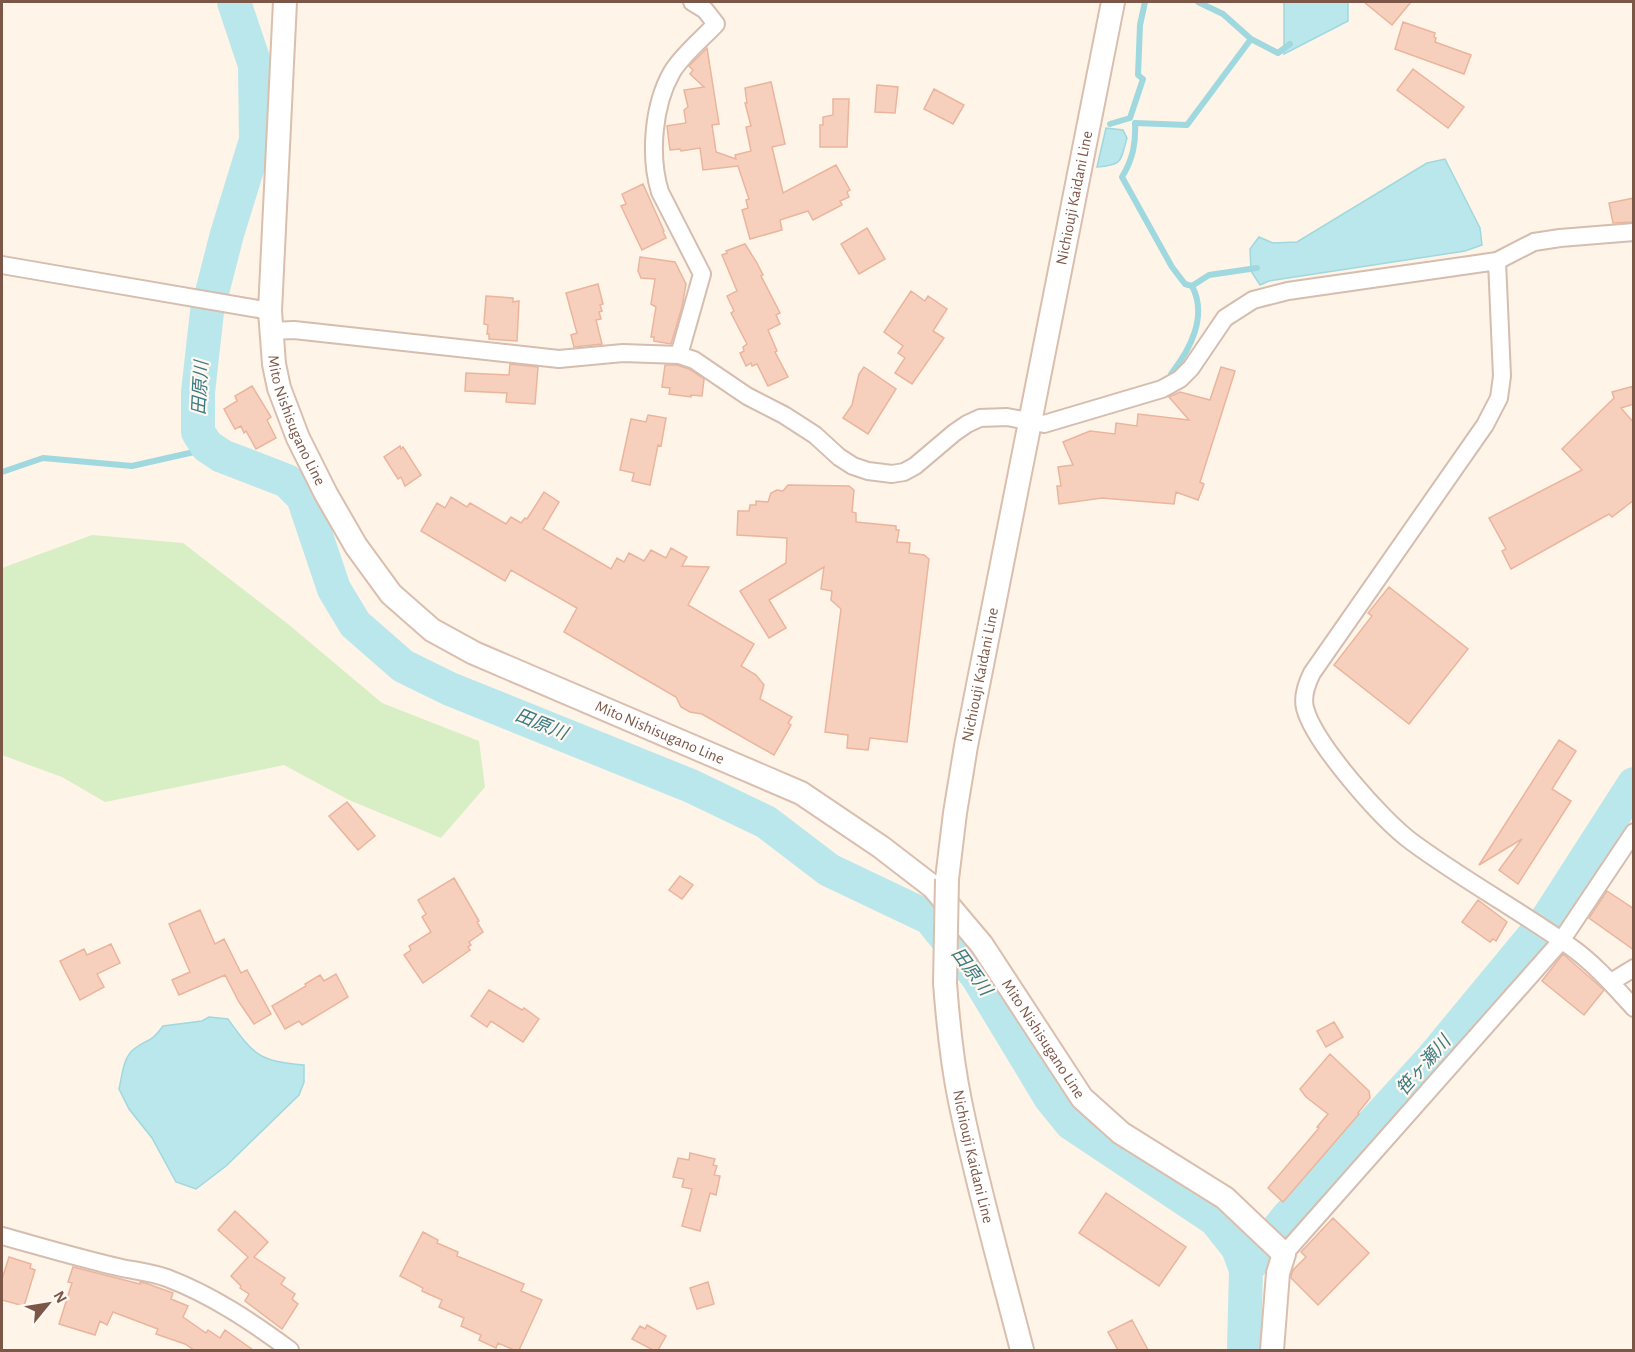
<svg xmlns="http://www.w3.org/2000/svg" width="1635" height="1352" viewBox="0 0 1635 1352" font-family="'Alegreya Sans','Noto Sans JP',sans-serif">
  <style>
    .green { fill: #d8eec4 }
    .water { fill: #bae7eb; stroke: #9fd8de; stroke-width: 1.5 }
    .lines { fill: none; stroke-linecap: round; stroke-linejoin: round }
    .stream { stroke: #9fd8de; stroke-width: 6 }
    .river { stroke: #bae7eb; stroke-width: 34 }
    .building { fill: #f7d0bd; stroke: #ebb49c; stroke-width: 1.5 }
    .minor-casing { stroke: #d5bdaf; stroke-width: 20 }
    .secondary-casing { stroke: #dabeae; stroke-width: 26 }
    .minor { stroke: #fff; stroke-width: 16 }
    .secondary { stroke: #fff; stroke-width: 22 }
    .secondary-bridge-casing { stroke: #dabeae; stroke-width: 26; stroke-linecap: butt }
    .secondary-bridge { stroke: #fff; stroke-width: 22 }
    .labels { text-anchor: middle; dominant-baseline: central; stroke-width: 4.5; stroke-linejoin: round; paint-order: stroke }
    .street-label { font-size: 16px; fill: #7c5748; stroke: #fff8f1 }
    .water-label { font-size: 18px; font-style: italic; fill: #3a7c82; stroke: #fff8f1 }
  </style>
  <rect width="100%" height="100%" fill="#fef4e8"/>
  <path class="green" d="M92,535L183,543L288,624L382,703L479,741L485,787L441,838L349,800L284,765L105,802L62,777L2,755V568Z"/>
  <path class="water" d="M1284,2H1348V21L1284,54Z
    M1106,128L1123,130L1127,138C1120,162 1123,165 1097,167Z
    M1445,159L1480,228L1482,245L1465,251L1269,281L1260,285L1251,271L1250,249L1259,237L1273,243L1297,242L1427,163Z
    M209,1017L228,1019C254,1055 258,1061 304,1065V1082L299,1095L226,1166L196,1189L176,1182L152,1138L129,1109L119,1089C122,1077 123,1057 134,1049C148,1038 150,1044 163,1026L202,1021Z"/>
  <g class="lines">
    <path class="stream" d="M1198,2L1223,14L1251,39L1278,53L1290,44
      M1110,124L1130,118L1143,79L1138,75L1140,25L1145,2
      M1192,286L1209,275L1257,268
      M1171,374C1190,350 1208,316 1192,286L1185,284L1172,267L1122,177C1133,159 1136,143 1135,123L1187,125L1251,39
      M2,472L43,458L132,466L194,452L207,446"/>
    <path class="river" d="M234,2L255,65L256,140L227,234L207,312L198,392V432L207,446L222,456L287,481L303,497L334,589L355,624L403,666L450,689L691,786L766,822L829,870L930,918L977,976L1050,1097L1071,1123L1215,1219L1238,1248L1246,1270
      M1244,1350L1246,1270L1287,1218L1431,1060L1546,921L1634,784"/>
  </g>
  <path class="building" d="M1364,2H1411L1392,25Z
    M1403,22L1435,33L1434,37L1436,38L1435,42L1471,55L1464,74L1395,49Z
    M707,48L719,124L712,125L716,152L736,159L735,155L751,151L746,127L751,126L745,103H747L745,88L771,82L785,144L772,147L783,193L836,165L850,190L847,192L849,197L840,201L842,205L813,220L808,211L780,220L782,230L750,239L742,210L748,208L746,200L749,199L738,166L703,170L700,148L681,151L680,149L670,150L667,126L686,123L684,110L688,107L684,90L704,87L690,74L693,70L689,66Z
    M1413,69L1464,107L1448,128L1397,90Z
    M877,85L898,87L895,113L875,112Z
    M934,89L964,105L953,124L924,109Z
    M833,99H849L847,147H820V125H823V117L833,115Z
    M643,184L664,231L663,232L666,238L642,250L621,206L626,204L622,194Z
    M1634,198V222L1613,223L1609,203Z
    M867,228L885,259L859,274L841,244Z
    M745,244L757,263L763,275L761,276L780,313L776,315L780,324L768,330L777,351L775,352L788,377L768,386L757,364L752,366L751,363L746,366L740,353L744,351L743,347L747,344L731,313L734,311L727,296L737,291L722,255L727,253L726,251Z
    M640,257L675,262L686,284L682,307L671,344L654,341V337H651L656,307L651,304L655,279L641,278L638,271Z
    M598,284L603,304L600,305L602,311L599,312L601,319L596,320L602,344L574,347L571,335L577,333L566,293Z
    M911,291L925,301L928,296L947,309L933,331L944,338L912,384L895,373L905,358L898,353L903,346L884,332Z
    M486,296L513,298V302L519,301L517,341L489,339V334H487L488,325L484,324Z
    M510,364L538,367L535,404L506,402L507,393L465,391L466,373L509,375Z
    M665,365H677L689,369L704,379L702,396L691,395V397L669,394L670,388L662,387Z
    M864,367L896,389L868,434L843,418L852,405L859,374Z
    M1221,367L1235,371L1200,482L1204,484L1198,500L1176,492L1174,504L1102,498L1059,504L1057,486H1061L1058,467L1073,465L1063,442L1090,431L1115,434L1116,423L1137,426L1138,414L1189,420L1169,397L1180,392L1210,400Z
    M252,386L271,417L267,420L276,438L256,449L246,431L244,433L241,426L235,429L224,409L237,401L235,396Z
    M1634,386V404L1621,408L1634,423V500L1612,517L1609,514L1511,569L1502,551L1506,549L1489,518L1582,470L1562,449L1614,398L1612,392Z
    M648,415L666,418L661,446L658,445L650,485L632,481L634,473L620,470L631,419L646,422Z
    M400,446L401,449L403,447L421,475L405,486L401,477L398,479L384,457Z
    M788,485L849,486L854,490L852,512L856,513V522L896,526V530H899L897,542L910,543L909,553L924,555L929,559L907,742L870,738L868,750L847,748L848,735L825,732L841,609L831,600L832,591L821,589L824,567L769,600L786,628L769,638L740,591L786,563L787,538L737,535L738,511H749L750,505H756V501L768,502L771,493L777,490L783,491Z
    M544,492L559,502L543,529L611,569L617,558L624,562L629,553L644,561L651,550L666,558L671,548L687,557L682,566L709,567L688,605L754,644L741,666L756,675L764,685L760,699L792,717L788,723L791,725L774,755L702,714L690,712L681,707L676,697L564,632L577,608L511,570L505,581L421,531L437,503L445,508L451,497L467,507L470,503L506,524L511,517L521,523L525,518L527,519Z
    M1389,587L1468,649L1409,724L1334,665L1372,616L1368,613Z
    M1559,740L1576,751L1552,789L1571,801L1518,884L1499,870L1522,839L1479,865Z
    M347,802L375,836L358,850L329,816Z
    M680,876L693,885L682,899L669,890Z
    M454,878L479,921L477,922L483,932L469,942L471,945L468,947L470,950L423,983L404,955L411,950L409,946L431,932L422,917L426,914L418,900Z
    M1607,891L1634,909V950L1589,918Z
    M1478,900L1507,922L1496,941L1493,939L1490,942L1462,922Z
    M200,910L215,944L224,939L241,973L247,970L271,1014L254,1024L239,1002L225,975L179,995L172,980L190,972L169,924Z
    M111,944L120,963L97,974L104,987L80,1000L60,961L84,949L87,955Z
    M1563,954L1604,990L1584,1015L1542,981Z
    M336,974L348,997L302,1025L299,1021L285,1029L272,1006L306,986L305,984L320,975L324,981Z
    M489,990L522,1010L524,1008L539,1019L523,1042L491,1021L487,1027L471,1016Z
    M1334,1022L1343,1037L1326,1047L1317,1031Z
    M1330,1054L1369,1091L1370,1098L1358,1113L1359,1114L1283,1202L1268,1188L1319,1128L1317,1127L1328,1114L1306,1097L1300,1089Z
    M690,1153L715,1159L713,1165L717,1166L714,1175L720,1176L716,1195L710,1193L700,1231L682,1226L692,1189L682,1187L684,1179L673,1177L678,1158L689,1160Z
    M1106,1193L1186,1247L1159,1286L1079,1233Z
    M235,1211L268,1242L254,1257L285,1278L281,1284L295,1294L292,1299L298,1304L282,1329L245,1301L249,1294L240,1288L241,1286L231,1276L248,1257L218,1230Z
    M1333,1218L1369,1253L1318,1305L1291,1278V1276L1293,1270L1306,1257L1301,1252Z
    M423,1232L438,1240L437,1243L458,1252L457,1256L524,1284L521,1291L542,1300L519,1350H514L498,1343L496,1348L479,1340L481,1335L461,1326L464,1318L439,1307L442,1300L422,1291L423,1288L400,1276Z
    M9,1257L31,1264L30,1268L35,1270L24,1306L2,1300V1279Z
    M73,1267L140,1284V1282L148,1284L173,1293L171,1299L188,1306L183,1317L206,1333L208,1330L220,1338L225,1330L253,1350H194L185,1344L156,1334L158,1329L113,1312L107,1325L100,1321L95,1335L59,1324L72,1283L68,1282Z
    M708,1282L714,1304L697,1309L690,1288Z
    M1132,1320L1148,1350H1118L1108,1332Z
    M647,1325L666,1336L658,1350H653L632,1339L640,1326L645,1329Z"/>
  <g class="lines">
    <defs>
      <path id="minor" d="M1497,261L1502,376L1499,398L1485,425L1312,673C1307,683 1302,696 1305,708C1314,743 1382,820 1412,842C1462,879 1517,909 1568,945C1593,962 1614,986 1634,1008
        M2,265L270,311
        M270,331L294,330L559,359L623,353L679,355L702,274L660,192C649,156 653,105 672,72C681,56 703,38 716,24L705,10L692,2
        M679,355L694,360L747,396L784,415L815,435L839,457L853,466L868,471L892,474L904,472L915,466L954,433L967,424L980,418L1007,417L1044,424L1162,389L1180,379L1191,368L1225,318L1253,300L1288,291L1497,261L1534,242L1560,238L1634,232
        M1611,982L1634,968
        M2,1236C42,1247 82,1259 122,1268C137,1271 153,1273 167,1278C212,1295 252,1322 290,1350
        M1284,1254L1561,941L1634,832"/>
      <g id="secondary">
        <path id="s1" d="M285,2L270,311L274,364L279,388L298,438L326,494L356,546L391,594L432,630L474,653L801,793L881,847L933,887L982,945L1082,1098L1121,1133L1225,1198L1284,1254L1278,1273L1272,1350"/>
        <path id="s2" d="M947,879L955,813L966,746L1113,2"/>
        <path id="s3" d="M945,983C948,1023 952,1062 960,1101C977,1185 1001,1268 1022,1350"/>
      </g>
    </defs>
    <use href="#minor" class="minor-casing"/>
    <use href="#secondary" class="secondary-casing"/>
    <use href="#minor" class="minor"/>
    <use href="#secondary" class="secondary"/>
    <defs>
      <path id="secondary-bridge" d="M945,983L947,879"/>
    </defs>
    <use href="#secondary-bridge" class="secondary-bridge-casing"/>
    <use href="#secondary-bridge" class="secondary-bridge"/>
  </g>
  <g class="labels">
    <g class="street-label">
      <text stroke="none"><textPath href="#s2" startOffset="693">Nichiouji Kaidani Line</textPath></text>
      <text stroke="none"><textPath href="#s1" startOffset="423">Mito Nishisugano Line</textPath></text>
      <text stroke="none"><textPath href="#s2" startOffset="207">Nichiouji Kaidani Line</textPath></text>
      <text stroke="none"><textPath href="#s1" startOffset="927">Mito Nishisugano Line</textPath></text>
      <text stroke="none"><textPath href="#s1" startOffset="1431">Mito Nishisugano Line</textPath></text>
      <text stroke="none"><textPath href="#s3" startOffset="176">Nichiouji Kaidani Line</textPath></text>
    </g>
    <g class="water-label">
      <text transform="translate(201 388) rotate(-87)">田原川</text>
      <text transform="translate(541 725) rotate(22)">田原川</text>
      <text transform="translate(971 972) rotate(54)">田原川</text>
      <text transform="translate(1424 1066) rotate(-49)">笹ヶ瀬川</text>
    </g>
  </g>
  <rect width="1635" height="1352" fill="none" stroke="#7c5748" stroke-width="6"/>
  <g transform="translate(48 1304) rotate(60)" stroke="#fff8f1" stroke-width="4.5" paint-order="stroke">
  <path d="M0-4.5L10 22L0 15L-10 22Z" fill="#7c5748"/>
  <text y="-9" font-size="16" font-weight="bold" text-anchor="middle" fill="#7c5748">N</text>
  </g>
</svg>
